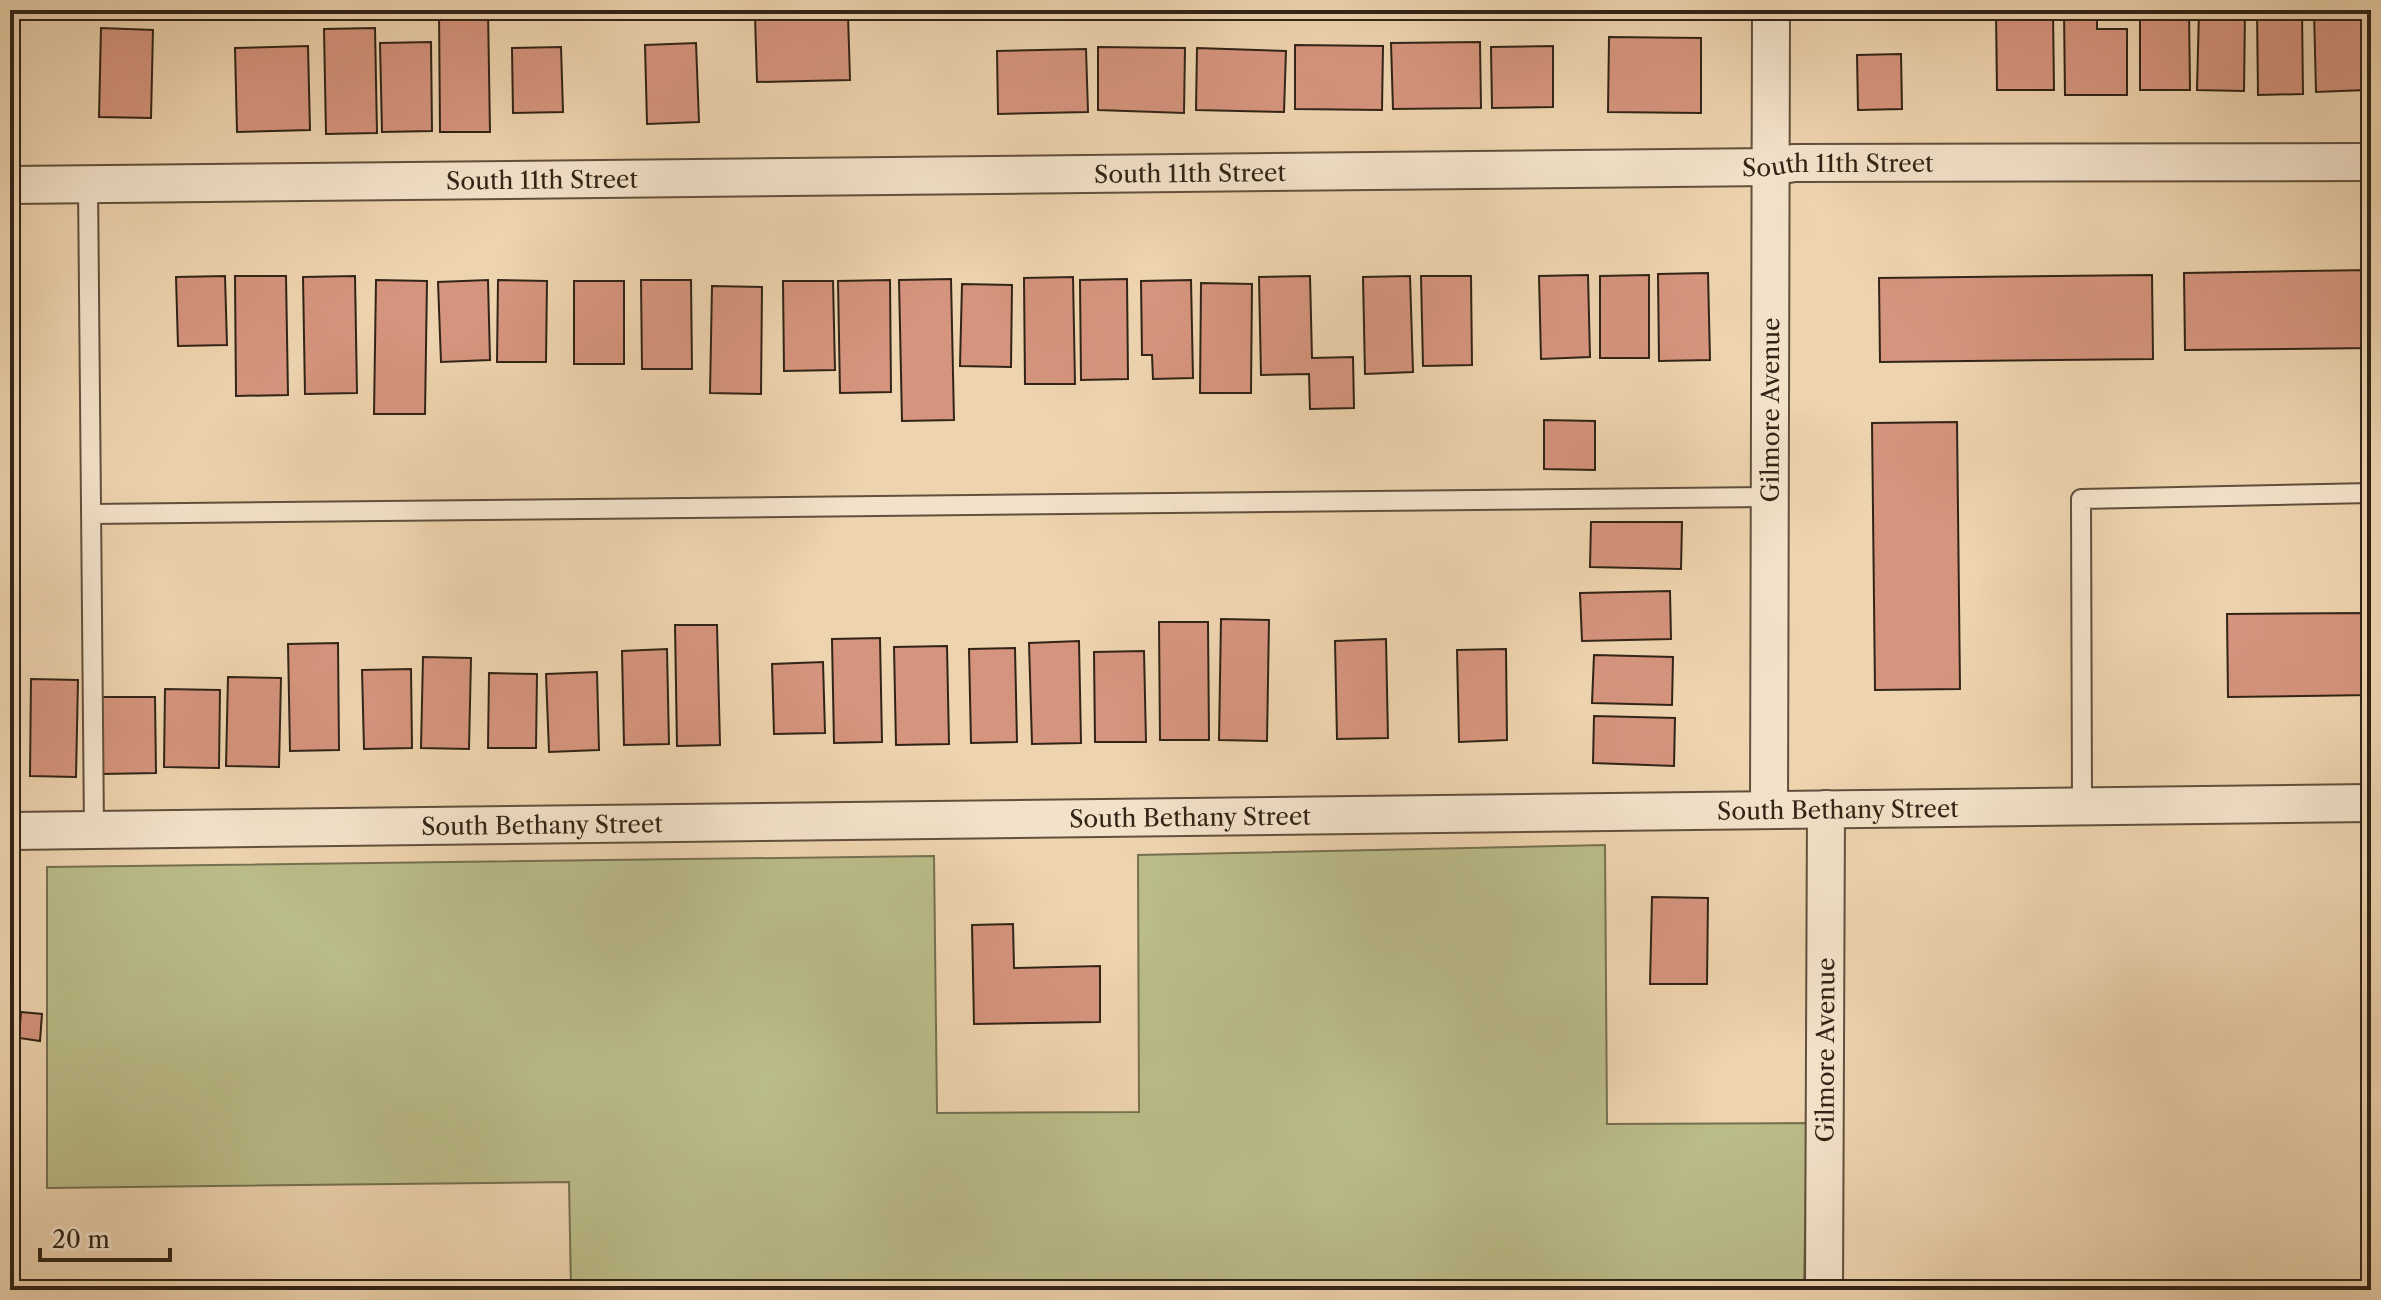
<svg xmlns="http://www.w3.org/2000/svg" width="2381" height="1300" viewBox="0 0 2381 1300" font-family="'Libre Caslon Text',serif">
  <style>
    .green { fill: #babc89; stroke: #767050; stroke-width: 2 }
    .building { fill: #d5947d; stroke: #322416; stroke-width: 2 }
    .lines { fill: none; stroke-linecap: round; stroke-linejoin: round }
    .lane-casing { stroke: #61503c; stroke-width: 22 }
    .street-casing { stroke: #61503c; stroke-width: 40 }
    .lane { stroke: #f3e2ca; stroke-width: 18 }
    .street { stroke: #f3e2ca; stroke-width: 36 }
    .labels { text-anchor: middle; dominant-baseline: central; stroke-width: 6; stroke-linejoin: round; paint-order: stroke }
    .street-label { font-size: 24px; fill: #322416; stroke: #f3e2ca }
  </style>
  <rect width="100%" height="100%" fill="#edd3ae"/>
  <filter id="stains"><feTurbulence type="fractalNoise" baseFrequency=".0025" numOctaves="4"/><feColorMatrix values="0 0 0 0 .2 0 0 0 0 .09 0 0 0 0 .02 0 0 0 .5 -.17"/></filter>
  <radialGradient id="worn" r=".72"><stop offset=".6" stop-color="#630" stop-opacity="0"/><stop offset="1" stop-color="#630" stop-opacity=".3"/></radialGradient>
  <path class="green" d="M1605,845L1607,1124L1807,1123L1804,1290H571L569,1182L47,1188V867L934,856L937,1113L1139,1112L1138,855Z"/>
  <path class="building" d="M439,10H488L490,132H440Z
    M2097,10V29H2127V95H2065L2064,11Z
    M2140,10H2189L2190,90H2140Z
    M2199,10H2245L2244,91L2197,90Z
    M2257,10H2302L2303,94L2258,95Z
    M2314,10H2363L2365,90L2316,92Z
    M2053,12L2054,90H1997L1996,13Z
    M848,14L850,80L757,82L755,16Z
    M101,28L153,30L151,118L99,117Z
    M375,28L377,133L326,134L324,29Z
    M1609,37L1701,38V113L1608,112Z
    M431,42L432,131L382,132L380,43Z
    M1480,42L1481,108L1393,109L1391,43Z
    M696,43L699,122L647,124L645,45Z
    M1295,45L1383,46L1382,110L1295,109Z
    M308,46L310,130L237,132L235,48Z
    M1553,46V107L1492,108L1491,47Z
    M561,47L563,112L513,113L512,48Z
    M1098,47L1185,48L1184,113L1098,110Z
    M1197,48L1286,51L1284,112L1196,110Z
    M1086,49L1088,112L998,114L997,51Z
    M1901,54L1902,109L1858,110L1857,55Z
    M2371,270V348L2185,350L2184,273Z
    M1708,273L1710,360L1659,361L1658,274Z
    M1588,275L1590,357L1541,359L1539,276Z
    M1649,275V358H1600V276Z
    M2152,275L2153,359L1880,362L1879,278Z
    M225,276L227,345L178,346L176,277Z
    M235,276H286L288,395L236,396Z
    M355,276L357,393L305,394L303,277Z
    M1310,276L1312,358L1353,357L1354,408L1310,409L1309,374L1261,375L1259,277Z
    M1410,276L1413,372L1365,374L1363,277Z
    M1421,276H1471L1472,365L1423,366Z
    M1073,277L1075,384H1025L1024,278Z
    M951,279L954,420L902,421L899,280Z
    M1127,279L1128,379L1081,380L1080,280Z
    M376,280L427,281L425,414H374Z
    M488,280L490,360L441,362L438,282Z
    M498,280L547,281L546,362H497Z
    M641,280H691L692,369H642Z
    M890,280L891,392L840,393L838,281Z
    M1191,280L1193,378L1153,379L1152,355H1142L1141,281Z
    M574,281H624V364H574Z
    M783,281H833L835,370L784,371Z
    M1201,283L1252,284L1251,393H1200Z
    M962,284L1012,285L1011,367L960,366Z
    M712,286L762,287L761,394L710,393Z
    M1544,420L1595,421V470L1544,469Z
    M1957,422L1960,689L1875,690L1872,423Z
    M10,491H12L13,540H10Z
    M1591,522H1682L1681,569L1590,567Z
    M10,572H16V595H10Z
    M1670,591L1671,639L1582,641L1580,593Z
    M2371,613V695L2228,697L2227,614Z
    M1221,619L1269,620L1267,741L1219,740Z
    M1159,622H1208L1209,740H1160Z
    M675,625H717L720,745L677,746Z
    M880,638L882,742L834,743L832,639Z
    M1386,639L1388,738L1337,739L1335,641Z
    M1079,641L1081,743L1032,744L1029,643Z
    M338,643L339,750L290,751L288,644Z
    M947,646L949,744L896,745L894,647Z
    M1015,648L1017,742L971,743L969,649Z
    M667,649L669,744L624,745L622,651Z
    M1506,649L1507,740L1459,742L1457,650Z
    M1144,651L1146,742H1095L1094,652Z
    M1594,655L1673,657L1672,705L1592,703Z
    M423,657L471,658L469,749L421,748Z
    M823,662L825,733L774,734L772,664Z
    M411,669L412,748L364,749L362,670Z
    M597,672L599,750L549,752L546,674Z
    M489,673L537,674L536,748H488Z
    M228,677L281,678L279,767L226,766Z
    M31,679L78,680L76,777L30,776Z
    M165,689L220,690L219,768L164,767Z
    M102,697H155L156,773L102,774Z
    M1594,716L1675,718L1674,766L1593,763Z
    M1652,897L1708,898L1707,984H1650Z
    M1013,924L1014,968L1100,966V1022L974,1024L972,925Z
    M10,950H16L15,998H10Z
    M21,1012L42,1014L40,1041L19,1038Z"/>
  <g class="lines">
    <defs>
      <path id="lane" d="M88,184L94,830
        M91,514L1767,497
        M2082,806L2081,499L2371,493"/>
      <g id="street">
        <path id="s1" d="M10,185L1771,167L1794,163L2371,162"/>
        <path id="s2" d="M1769,810L1771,10"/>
        <path id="s3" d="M10,831L2371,803"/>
        <path id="s4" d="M1824,1290L1826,809"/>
      </g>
    </defs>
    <use href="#lane" class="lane-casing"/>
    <use href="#street" class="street-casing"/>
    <use href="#lane" class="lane"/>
    <use href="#street" class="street"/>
  </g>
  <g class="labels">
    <g class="street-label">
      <text stroke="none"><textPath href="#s1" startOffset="1828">South 11th Street</textPath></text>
      <text stroke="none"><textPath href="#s1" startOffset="1180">South 11th Street</textPath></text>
      <text stroke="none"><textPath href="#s1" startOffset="532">South 11th Street</textPath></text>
      <text stroke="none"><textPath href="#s2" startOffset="400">Gilmore Avenue</textPath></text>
      <text stroke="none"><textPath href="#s3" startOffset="1828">South Bethany Street</textPath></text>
      <text stroke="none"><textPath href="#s3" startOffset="1180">South Bethany Street</textPath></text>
      <text stroke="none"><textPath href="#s3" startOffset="532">South Bethany Street</textPath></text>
      <text stroke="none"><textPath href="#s4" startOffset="240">Gilmore Avenue</textPath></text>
    </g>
  </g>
  <rect width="2381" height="1300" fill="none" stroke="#edd3ae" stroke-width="40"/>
  <rect x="12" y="12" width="2357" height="1276" fill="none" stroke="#322416" stroke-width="4"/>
  <rect x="20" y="20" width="2341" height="1260" fill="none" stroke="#322416" stroke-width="2"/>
  <path d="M40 1248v12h130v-12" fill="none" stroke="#322416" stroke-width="4"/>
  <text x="52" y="1248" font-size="24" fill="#322416" stroke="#f3e2ca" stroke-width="6" paint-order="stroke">20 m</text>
  <rect width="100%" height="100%" filter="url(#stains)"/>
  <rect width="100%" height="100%" fill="url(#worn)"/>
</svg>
